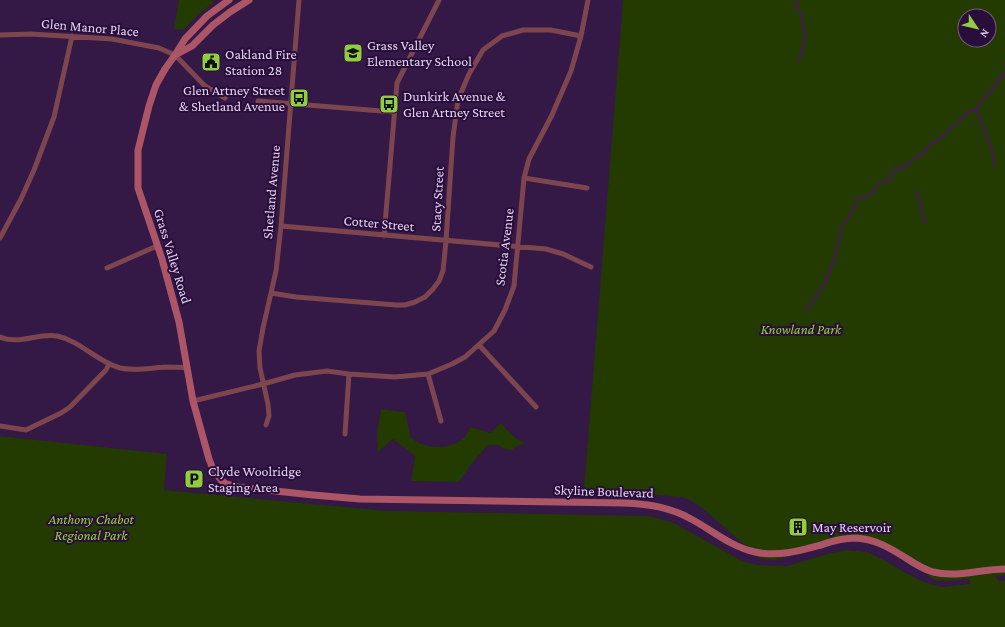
<svg xmlns="http://www.w3.org/2000/svg" width="1005" height="627" viewBox="0 0 1005 627" font-family="'Crimson Pro',serif">
  <style>
    .green { fill: #233a00; fill-rule: evenodd }
    .lines { fill: none; stroke-linecap: round; stroke-linejoin: round }
    .stream { stroke: #550b7a; stroke-width: 1.5 }
    .minor { stroke: #7d464f; stroke-width: 5 }
    .secondary { stroke: #ac5566; stroke-width: 7 }
    .labels { text-anchor: middle; dominant-baseline: central; stroke-width: 4; stroke-linejoin: round; paint-order: stroke }
    .street-label { font-size: 14px; fill: #e3d3f0; stroke: #290e3b }
    .poi-label { font-size: 14px; fill: #e3d3f0; stroke: #290e3b; text-anchor: start }
    .park-label { font-size: 14px; font-style: italic; fill: #94d732; stroke: #290e3b }
  </style>
  <rect width="100%" height="100%" fill="#341846"/>
  <path class="green" d="M179,0H212L213,3L200,13L183,30L174,29Z
    M623,0H1005V575L995,576L999,581H1005V627H0V436L167,454L164,490L387,511L649,516L674,523L742,561L758,565L787,566L827,554L846,550L867,552L886,561L904,572L924,582L942,587L970,584L969,579L949,581L934,580L904,556L867,542L851,540L794,552L783,558L774,560L762,559L758,557L706,511C698,504 691,500 682,497L584,489ZM965,16H989V40H965Z
    M381,409L405,412L411,438C416,441 420,444 425,445C439,449 457,447 466,435C468,433 469,429 470,427L490,433L501,423C508,431 516,441 527,443L517,446L512,450L505,449L498,445H488L472,463L462,478L458,482L411,481L415,458L414,455L393,439L378,452L377,433Z"/>
  <g class="lines">
    <path class="stream" d="M796,0L797,4L796,9L801,13L805,38L799,61
      M1005,63V66
      M976,109L992,149L994,166
      M976,109C978,104 980,103 984,98C985,97 986,94 988,93C992,88 998,87 997,80L1001,78L1005,72
      M916,191L922,211L925,223
      M806,311L826,281L835,257L842,226L848,218L858,198C869,197 873,194 877,184L889,180L892,172L908,164L917,156L922,155L930,144L937,141L954,125L960,121L967,113L976,109"/>
    <path class="minor" d="M0,35L31,34L112,39L159,48L175,55L205,86L225,98
      M258,101L394,112
      M524,178L587,188
      M281,226L546,249L563,254L591,267
      M384,236L397,83L439,0
      M0,238L21,199L34,170L54,117L72,36
      M107,268L157,246
      M271,293L296,297L396,305H405L415,302L425,297L433,289L439,281L443,271L446,241L453,137L458,100L469,74L483,50L502,36L523,30H551L581,36
      M0,337C18,345 38,333 57,336C81,341 97,362 120,368C134,371 151,368 165,367C172,367 179,367 186,368
      M479,345L536,407
      M428,374L441,421
      M193,401L263,384L295,375L327,371L349,374L395,377L428,374L452,364L465,357L494,331L505,310L514,286L524,178L529,159L552,115L571,71L581,36L588,0
      M266,425L269,416L268,404L260,368L259,351L263,328L276,271L281,226L299,0
      M0,426L26,430L61,413L70,407L106,370L109,364
      M345,434L349,374"/>
    <path class="secondary" d="M229,0L207,16L185,39L175,55L165,69L156,85L149,106L138,150V188L162,259L179,322L193,401L209,459L213,469L221,480L226,484L238,487L313,495L360,499L624,503C648,504 670,507 691,519C712,530 731,547 755,552C778,557 799,551 821,545C832,541 844,538 856,538C875,539 890,548 906,558C915,564 923,569 933,572C957,578 981,569 1005,569
      M177,54L192,46L213,25L230,12L249,0"/>
  </g>
  <defs>
    <symbol id="school-square" viewBox="-11 -11 22 22"><rect x="-9" y="-9" width="18" height="18" rx="4" fill="#91cd3f" stroke="#290e3b"/><path d="M0-5L7-2L0 1L-7-2ZM-4 1L0 2.5L4 1V4Q0 6-4 4Z" fill="#111"/></symbol>
    <symbol id="civic-square" viewBox="-11 -11 22 22"><rect x="-9" y="-9" width="18" height="18" rx="4" fill="#91cd3f" stroke="#290e3b"/><path d="M-.6-6.5H3V-4.5H.6V-3L4-1V1h2V6H-6V1h2V-1L-.6-3ZM-1.2 2.5V6h2.4V2.5Z" fill="#111"/></symbol>
    <symbol id="bus-square" viewBox="-11 -11 22 22"><rect x="-9" y="-9" width="18" height="18" rx="4" fill="#91cd3f" stroke="#290e3b"/><path d="M-5-6H5V4H4V6H2V4H-2V6H-4V4H-5ZM-3.5-4V0h7V-4ZM-3.5 1.2v1.5H-2V1.2ZM2 1.2v1.5H3.5V1.2Z" fill="#111"/></symbol>
    <symbol id="parking-square" viewBox="-11 -11 22 22"><rect x="-9" y="-9" width="18" height="18" rx="4" fill="#91cd3f" stroke="#290e3b"/><path d="M-3.5-5.5H1a3.5 3.5 0 0 1 0 7H-1V5.5H-3.5ZM-1-3.4V-.6H.8a1.4 1.4 0 0 0 0-2.8Z" fill="#111"/></symbol>
    <symbol id="building-square" viewBox="-11 -11 22 22"><rect x="-9" y="-9" width="18" height="18" rx="4" fill="#91cd3f" stroke="#290e3b"/><path d="M-4-6H4V6H1V3H-1V6H-4ZM-2.5-4.3h1.7v1.8h-1.7ZM.8-4.3h1.7v1.8H.8ZM-2.5-1h1.7V.8h-1.7ZM.8-1h1.7V.8H.8Z" fill="#111"/></symbol>
  </defs>
  <g fill-rule="evenodd">
    <use href="#school-square" x="342" y="42" width="22" height="22"/>
    <use href="#civic-square" x="200" y="51" width="22" height="22"/>
    <use href="#bus-square" x="288" y="87" width="22" height="22"/>
    <use href="#bus-square" x="378" y="93" width="22" height="22"/>
    <use href="#parking-square" x="183" y="468" width="22" height="22"/>
    <use href="#building-square" x="787" y="516" width="22" height="22"/>
  </g>
  <g class="labels">
    <g class="street-label">
      <text transform="translate(90 27) rotate(5)">Glen Manor Place</text>
      <text transform="translate(271 192) rotate(-85)">Shetland Avenue</text>
      <text transform="translate(437 199) rotate(-87)">Stacy Street</text>
      <text transform="translate(379 223) rotate(5)">Cotter Street</text>
      <text transform="translate(504 247) rotate(-83)">Scotia Avenue</text>
      <text transform="translate(173 256) rotate(73)">Grass Valley Road</text>
      <text transform="translate(604 491) rotate(2)">Skyline Boulevard</text>
    </g>
    <g class="poi-label">
      <text x="367" y="45">Grass Valley<tspan x="367" dy="16">Elementary School</tspan></text>
      <text x="225" y="54">Oakland Fire<tspan x="225" dy="16">Station 28</tspan></text>
      <text x="285" y="90" text-anchor="end">Glen Artney Street<tspan x="285" dy="16">&amp; Shetland Avenue</tspan></text>
      <text x="403" y="96">Dunkirk Avenue &amp;<tspan x="403" dy="16">Glen Artney Street</tspan></text>
      <text x="208" y="471">Clyde Woolridge<tspan x="208" dy="16">Staging Area</tspan></text>
      <text x="812" y="527">May Reservoir</text>
    </g>
    <g class="park-label">
      <text x="801" y="329">Knowland Park</text>
      <text x="91" y="519">Anthony Chabot<tspan x="91" dy="16">Regional Park</tspan></text>
    </g>
  </g>
  <g transform="translate(977 28) rotate(125)"><circle r="19" fill="#290e3b" stroke="#735d83"/>
  <path d="M0-3L7 15L0 10L-7 15Z" fill="#91cd3f"/>
  <text y="-6" font-size="11" font-weight="bold" text-anchor="middle" fill="#e3d3f0">N</text>
  </g>
</svg>
